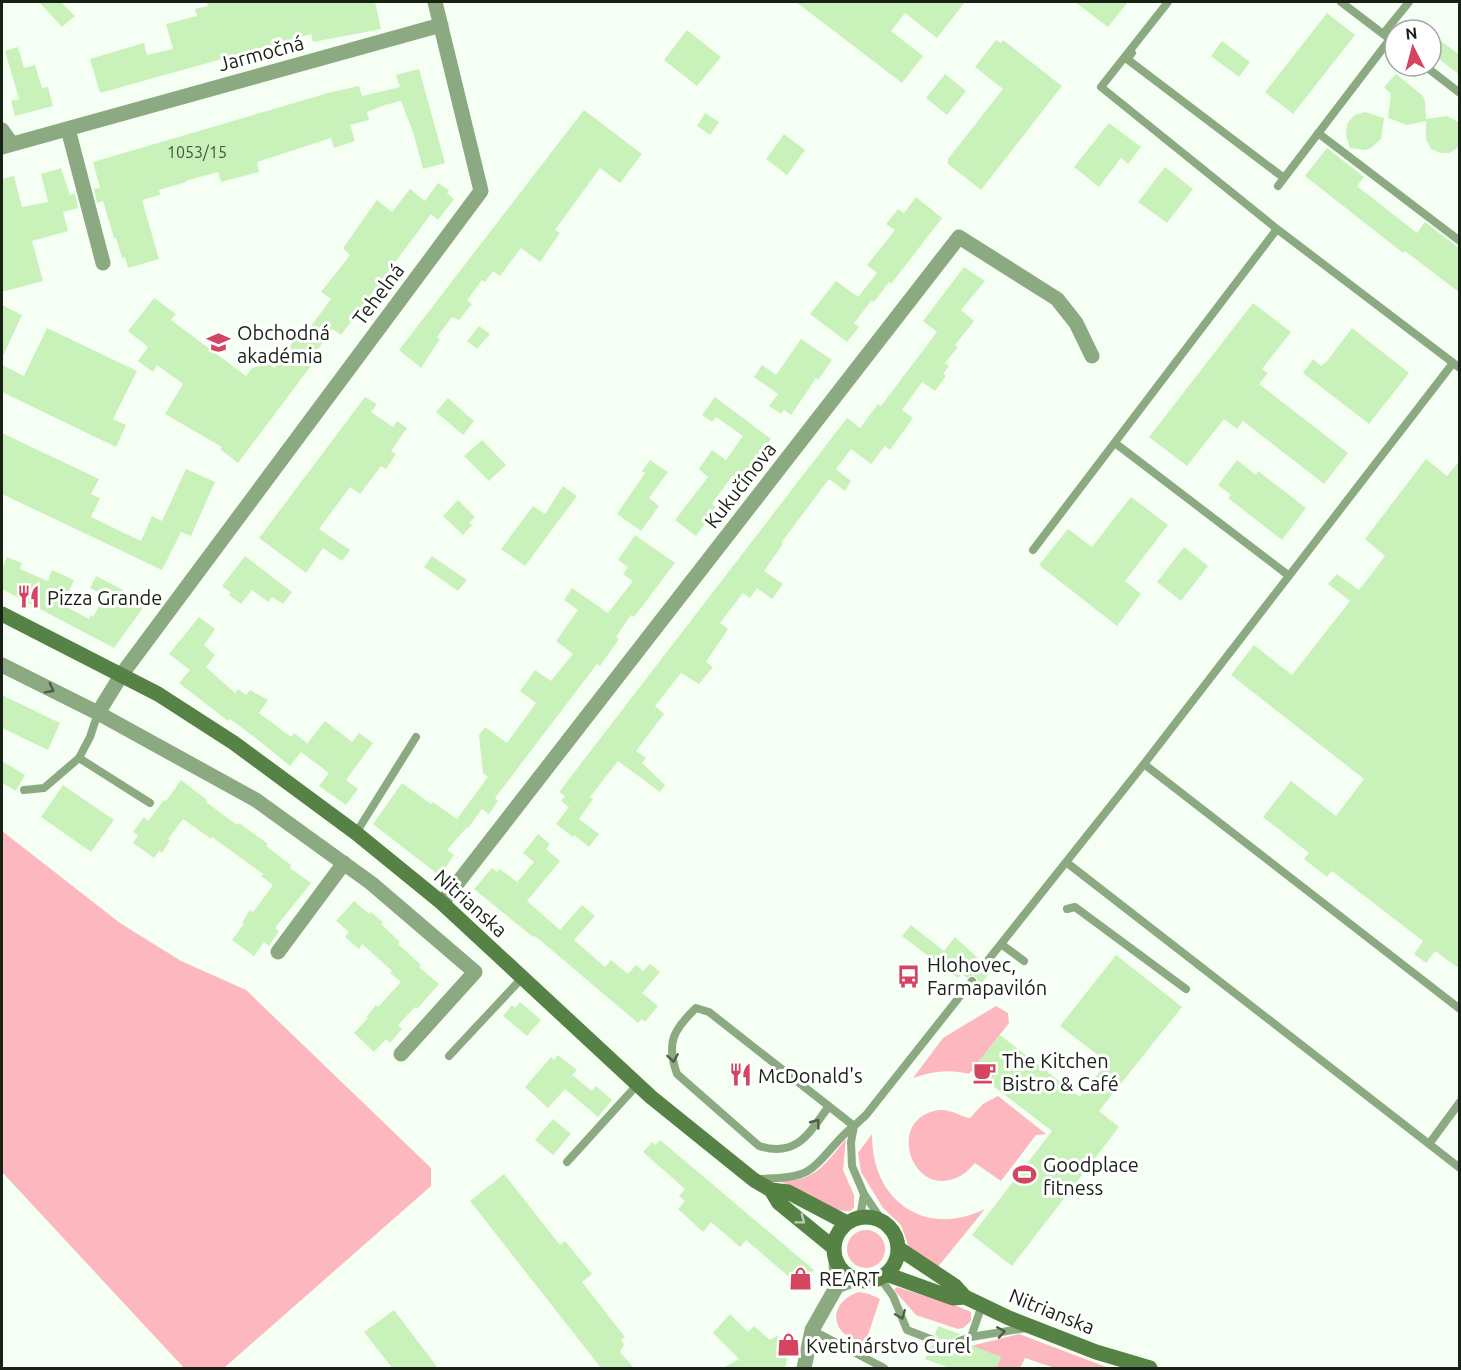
<svg xmlns="http://www.w3.org/2000/svg" width="1461" height="1370" viewBox="0 0 1461 1370" font-family="Ubuntu,sans-serif">
  <style>
    .green { fill: #fdb7be }
    .building { fill: #c8f2b9 }
    .lines { fill: none; stroke-linecap: round; stroke-linejoin: round }
    .service { stroke: #8caa82; stroke-width: 8 }
    .minor { stroke: #8caa82; stroke-width: 15 }
    .secondary { stroke: #578246; stroke-width: 15 }
    .oneway { stroke: #4d5f47 }
    .oneway2 { stroke: #bccdb5 }
    .labels { text-anchor: middle; dominant-baseline: central; stroke-width: 6; stroke-linejoin: round; paint-order: stroke }
    .number-label { font-size: 16px; fill: #455540 }
    .street-label { font-size: 20px; fill: #192117; stroke: #fff }
    .poi-label { font-size: 20px; fill: #192117; stroke: #fff; text-anchor: start }
  </style>
  <rect width="100%" height="100%" fill="#f6fff3"/>
  <path class="green" d="M2,831L120,923L181,961L246,990L431,1168V1186L224,1368H184L2,1172Z
    M996,1006L1008,1013L1009,1023L969,1074C949,1069 932,1071 913,1078L943,1038Z
    M998,1096L1046,1134L1036,1135L1001,1181L975,1163C971,1167 967,1172 962,1175C913,1204 883,1118 939,1110C951,1109 959,1116 970,1118L983,1104Z
    M872,1134C871,1200 924,1239 985,1209L937,1268L912,1256L901,1225L883,1208L861,1172L858,1153Z
    M846,1139L843,1170L854,1195V1207L851,1211C834,1214 795,1191 781,1181C816,1181 825,1164 846,1139Z
    M847 1249a19 19 0 1 1 38 0a19 19 0 1 1-38 0Z
    M897,1287L925,1296L928,1294L971,1312V1321L963,1328L958,1329L916,1315L894,1290Z
    M859,1292L869,1294L880,1299L865,1344C857,1340 845,1337 840,1329C829,1312 844,1296 859,1292Z
    M1019,1334L1109,1368H1055L1025,1358L1020,1368H996L1001,1357L971,1346Z"/>
  <path class="building" d="M39,2H61L75,16L62,27Z
    M207,2H375L381,29L313,42L311,34L100,93L90,59L144,43L147,55L173,49L166,24L197,16L195,9L208,6Z
    M796,2H965L937,38L905,13L891,31L923,56L902,83Z
    M1075,2H1128L1108,27Z
    M1327,13L1355,35L1293,114L1265,92Z
    M687,30L721,57L697,86L664,60Z
    M1437,38L1460,55V75L1431,53V46Z
    M996,40L1001,43L1003,40L1062,86L981,190L948,164V159L1003,89L975,67Z
    M1222,41L1250,62L1239,77L1211,56Z
    M18,47L24,68L35,65L42,88L48,87L53,106L15,116L11,101L19,99L5,51Z
    M419,69L445,163L423,169L414,135L401,101L385,105L367,112L369,120L350,125L355,141L334,148L331,138L257,162L259,172L221,182L218,172L185,181L186,182L159,190L160,195L142,200L159,259L128,268L125,257L122,258L116,238H114L103,201L97,203L94,189L100,188L93,162L328,93L359,86L362,96L400,87L396,75Z
    M945,74L966,91L947,115L926,98Z
    M1396,74L1423,96L1425,102L1426,119L1447,116L1458,122L1460,125V145L1456,149L1449,153H1441L1431,149L1426,139V121L1407,125L1388,118L1391,94L1384,87Z
    M584,110L642,154L620,183L600,168L555,230L560,233L540,262L521,248L500,276L493,271L485,282L482,280L467,300L472,304L459,320L452,317L437,337L440,339L421,368L399,350Z
    M1365,112L1384,118L1381,139L1371,148L1365,150L1350,148L1346,135L1347,124L1354,115Z
    M705,113L719,122L710,135L697,126Z
    M1109,123L1141,147L1128,164L1121,158L1099,187L1074,167Z
    M784,134L805,150L787,175L766,159Z
    M1327,148L1364,177L1357,186L1417,233L1425,222L1460,249V293L1405,251L1403,253L1305,176Z
    M1165,167L1193,189L1167,223L1138,202Z
    M61,168L70,195L75,193L78,208L63,212L68,231L32,241L43,281L2,292V179L14,176L22,207L48,202L41,174Z
    M438,183L449,190L447,193L454,199L438,220L431,214L341,335L333,329L318,349L322,351L238,463L220,449L222,447L165,414L183,384L157,365L153,372L138,361L148,347L128,331L154,298L176,314L171,320L246,376L252,368L268,364L274,368L299,334L303,337L331,299L321,292L350,255L343,248L377,200L392,212L410,189L425,201Z
    M916,197L942,218L891,284L889,282L874,302L871,301L854,323L859,327L847,342L810,314L836,281L858,297L877,273L867,265L895,230L886,224L898,209L904,213Z
    M964,267L985,281L961,310L974,321L955,345L958,347L945,363L949,366L943,374L946,376L935,391L922,382L902,410L913,418L890,450L885,446L871,464L851,449L836,469L851,481L845,491L829,479L781,543L783,544L764,571L783,584L772,599L757,588L750,598L743,593L720,623L728,629L706,662L713,667L699,684L681,673L655,706L664,714L636,751L646,758L642,763L665,785L660,792L618,761L590,797L593,799L579,819L599,834L589,847L574,835L573,837L556,824L569,807L561,801L565,796L559,792L847,418L860,428L878,404L881,406L887,398L937,332L923,321Z
    M1253,303L1291,332L1262,369L1268,373L1259,384L1348,453L1324,484L1243,421L1237,429L1224,419L1187,466L1149,437Z
    M2,305L22,315L2,358Z
    M479,326L490,334L477,349L467,341Z
    M47,328L137,371L113,419L126,425L116,447L2,392V365L24,376Z
    M1352,328L1409,373L1369,424L1303,373L1313,359L1321,366L1327,361Z
    M801,339L832,360L818,380L816,378L791,415L784,410L781,414L769,406L778,394L754,377L762,365L776,375Z
    M365,397L377,404L371,412L393,427L397,421L407,428L391,451L396,454L386,469L381,466L360,494L350,487L319,529L350,550L342,561L323,548L306,573L259,538Z
    M715,397L771,439L739,481L732,476L712,504L717,508L696,536L675,520L708,477L699,469L712,450L726,460L743,436L716,417L712,422L702,415Z
    M448,398L474,421L463,435L436,412Z
    M2,433L99,479L91,494L100,498L91,517L141,541L152,516L162,521L186,469L215,482L191,536L181,532L162,570L2,494Z
    M482,440L506,465L489,481L464,456Z
    M1426,459L1447,476L1460,460V969L1435,951L1426,963L1414,954L1423,941L1332,871L1327,877L1304,859L1309,853L1263,817L1291,781L1336,816L1364,779L1231,675L1254,645L1292,675L1350,601L1328,584L1337,574L1359,590L1385,556L1365,539Z
    M650,460L668,472L649,498L659,506L641,531L617,514L645,473L642,471Z
    M1237,460L1256,475L1258,471L1306,508L1282,540L1228,498L1231,495L1218,485Z
    M563,486L577,496L525,566L501,549L533,506L545,514Z
    M1131,497L1168,525L1125,581L1141,594L1117,626L1039,565L1068,529L1092,547Z
    M458,500L475,517L469,523L472,525L463,535L443,516Z
    M635,535L675,563L634,617L631,615L616,637L619,639L600,666L597,664L495,798L498,801L489,814L482,809L468,828L467,827L447,850L454,855L440,876L373,824L402,783L431,804L433,802L457,819L488,777L483,773L479,735L485,727L507,743L536,703L520,691L535,670L551,681L573,654L556,641L578,610L564,600L572,588L608,613L633,581L623,574L628,567L618,560Z
    M1184,547L1208,566L1181,601L1157,582Z
    M245,556L292,592L283,604L272,597L268,602L252,590L241,604L229,595L231,593L222,586Z
    M432,556L467,580L458,591L424,567Z
    M7,557L22,563L20,569L48,581L52,570L74,580L63,605L89,619L91,615L93,617L105,596L90,588L96,576L123,590L121,592L143,608L114,648L2,589V570Z
    M199,617L215,629L204,645L215,655L206,667L235,693L238,689L246,695L250,690L268,700L259,713L291,737L294,733L307,743L303,749L325,721L352,742L359,733L373,743L346,780L358,789L346,805L319,786L329,773L301,752L290,766L257,739L230,719L228,721L179,683L190,670L169,654Z
    M2,695L60,723L48,750L2,728Z
    M2,761L25,775L16,791L2,783Z
    M181,780L207,800L206,802L237,825L239,823L268,844L266,846L291,865L290,868L311,883L275,928L279,931L269,946L264,942L254,956L232,940L244,924L242,923L250,910L253,912L273,885L261,876L263,874L212,837L211,839L183,819L168,839L170,840L162,853L159,851L154,858L133,843L138,835L133,832L144,817L148,821L164,800L166,801Z
    M63,785L114,820L91,852L41,817Z
    M538,834L550,844L546,849L560,861L527,901L560,930L582,905L595,916L574,940L605,967L611,960L628,974L636,965L643,971L650,964L660,972L642,993L658,1006L645,1022L642,1019L638,1023L535,936L533,937L474,889L492,868L497,872L500,869L517,882L534,862L523,853Z
    M354,901L369,914L371,912L383,922L381,924L400,942L398,944L421,965L419,967L439,984L417,1009L415,1007L398,1025L402,1029L390,1043L386,1039L374,1052L354,1033L368,1018L366,1017L376,1005L378,1007L401,982L390,973L392,971L362,944L359,949L345,937L349,932L336,921Z
    M911,925L944,951L955,937L980,960L981,968L985,970L990,968L992,970L979,987L977,985V978L973,975L967,978L962,973L958,978L949,971L945,976L933,967L936,962L902,936Z
    M1116,955L1182,1007L1099,1111L1119,1127L1012,1266L972,1235L1052,1131L972,1070L1000,1035L1080,1097L1107,1062L1060,1026Z
    M520,1002L541,1020L527,1036L503,1016L512,1005L515,1008Z
    M558,1055L577,1070L572,1075L592,1091L596,1086L612,1100L598,1117L565,1089L548,1108L525,1087L551,1057L554,1060Z
    M553,1119L571,1134L553,1155L535,1140Z
    M660,1140L814,1270L800,1286L746,1240L740,1247L711,1222L703,1232L678,1209L685,1201L679,1196L685,1189L643,1152L652,1142L655,1145Z
    M504,1174L560,1245L565,1241L592,1274L582,1282L625,1337L621,1340L624,1344L620,1352L634,1368H601L470,1201Z
    M394,1310L438,1368H392L364,1332Z
    M730,1314L748,1332L754,1326L770,1340L777,1336L791,1343L785,1368H723L739,1359L713,1333Z
    M938,1326L960,1334L953,1339L954,1343L957,1347L968,1344L1001,1357L996,1368H950L925,1359L931,1346L936,1345L939,1342L938,1337L935,1334Z"/>
  <g class="lines">
    <path class="service" d="M1168,2L1101,87L1277,229L1460,368
      M1341,2L1395,43
      M1383,34L1409,2
      M1132,53L1127,59L1284,178
      M1425,66L1460,93
      M1318,133L1460,241
      M1278,186L1390,39
      M1115,443L1288,575
      M1033,550L1277,229
      M98,713L90,737L79,758L150,803
      M1144,764L1460,1009
      M24,790L44,788L79,758
      M356,833L416,737
      M1066,862L1460,1168
      M1067,909L1075,907L1186,989
      M1001,944L1024,961
      M985,964L1144,764L1453,363
      M449,1056L522,978
      M1429,1144L1460,1102
      M567,1162L638,1084
      M758,1179C771,1178 788,1179 801,1174C820,1168 836,1138 854,1126L709,1012L696,1008C673,1030 666,1043 677,1074L759,1146C797,1158 809,1133 829,1106
      M860,1217L864,1194
      M883,1222L864,1194L852,1166L851,1142L854,1126L866,1115L972,981
      M880,1278L893,1296L907,1330L933,1340
      M812,1330L884,1368
      M971,1337L982,1305
      M959,1341L971,1337L1026,1328"/>
    <path class="minor" d="M68,129L103,263
      M2,130L12,144
      M2,147L441,25
      M2,665L98,713L256,800L371,883L475,972L401,1054
      M98,713L122,674L481,191L435,2
      M442,903L959,237L1057,299L1076,323L1092,356
      M278,952L344,863
      M837,1286L855,1279
      M804,1368L812,1330L837,1286L836,1262"/>
    <path class="secondary" d="M2,614L158,694L234,743L356,833L442,903L651,1097L754,1180L771,1190L779,1203L834,1248
      M771,1190L788,1192L847,1223
      M834 1249a32 32 0 1 1 64 0a32 32 0 1 1-64 0Z
      M898,1248L955,1286L965,1297L1009,1318L1096,1352L1150,1368
      M886,1274L953,1298L965,1297"/>
  </g>
  <defs><path id="oneway-chevron" d="M-2-3.5L2.5 0L-2 3.5" fill="none" stroke-width="1.6" stroke-linecap="round" stroke-linejoin="round" transform="scale(1.5)"/></defs>
  <g class="oneway">
    <use href="#oneway-chevron" transform="translate(50 689) rotate(27)"/>
    <use href="#oneway-chevron" transform="translate(673 1058) rotate(81)"/>
    <use href="#oneway-chevron" transform="translate(816 1123) rotate(-53)"/>
    <use href="#oneway-chevron" transform="translate(901 1315) rotate(68)"/>
    <use href="#oneway-chevron" transform="translate(1001 1332) rotate(-9)"/>
  </g>
  <use class="oneway2" href="#oneway-chevron" transform="translate(801 1220) rotate(37)"/>
  <defs>
    <symbol id="school-bare" viewBox="-9 -9 18 18"><path d="M0-5L7-2L0 1L-7-2ZM-4 1L0 2.5L4 1V4Q0 6-4 4Z" fill="#d54561" stroke="#fff" stroke-width="2.5" paint-order="stroke"/></symbol>
    <symbol id="restaurant-bare" viewBox="-9 -9 18 18"><path d="M-5-6h1v4h1v-4h1v4h1v-4h1v5L-1.5 .5V6h-2V.5L-5-1ZM5-6V6H3V1.5H1.5Q1.5-4 5-6Z" fill="#d54561" stroke="#fff" stroke-width="2.5" paint-order="stroke"/></symbol>
    <symbol id="bus-bare" viewBox="-9 -9 18 18"><path d="M-5-6H5V4H4V6H2V4H-2V6H-4V4H-5ZM-3.5-4V0h7V-4ZM-3.5 1.2v1.5H-2V1.2ZM2 1.2v1.5H3.5V1.2Z" fill="#d54561" stroke="#fff" stroke-width="2.5" paint-order="stroke"/></symbol>
    <symbol id="cafe-bare" viewBox="-9 -9 18 18"><path d="M-5.5-4.5H6V0H3Q3 3.5 0 3.5H-2.5Q-5.5 3.5-5.5 0ZM3-3.2v2h1.7v-2ZM-6 4.5H4V6H-6Z" fill="#d54561" stroke="#fff" stroke-width="2.5" paint-order="stroke"/></symbol>
    <symbol id="stadium-bare" viewBox="-9 -9 18 18"><path d="M0-5a6.5 5 0 1 0 0 10a6.5 5 0 1 0 0-10ZM-3.5-1.8h7v3.6h-7Z" fill="#d54561" stroke="#fff" stroke-width="2.5" paint-order="stroke"/></symbol>
    <symbol id="shop-bare" viewBox="-9 -9 18 18"><path d="M-5-2.5h2.3a2.7 3.5 0 0 1 5.4 0H5L5.5 6h-11ZM-1.5-2.5h3a1.5 2.3 0 0 0-3 0Z" fill="#d54561" stroke="#fff" stroke-width="2.5" paint-order="stroke"/></symbol>
  </defs>
  <g fill-rule="evenodd">
    <use href="#school-bare" x="202" y="326" width="33" height="33"/>
    <use href="#restaurant-bare" x="12" y="580" width="33" height="33"/>
    <use href="#bus-bare" x="892" y="960" width="33" height="33"/>
    <use href="#cafe-bare" x="968" y="1056" width="33" height="33"/>
    <use href="#restaurant-bare" x="724" y="1058" width="33" height="33"/>
    <use href="#stadium-bare" x="1008" y="1158" width="33" height="33"/>
    <use href="#shop-bare" x="784" y="1262" width="33" height="33"/>
    <use href="#shop-bare" x="772" y="1328" width="33" height="33"/>
  </g>
  <g class="labels">
    <g class="number-label">
      <text x="197" y="152">1053/15</text>
    </g>
    <g class="street-label">
      <text transform="translate(261 53) rotate(-15)">Jarmočná</text>
      <text transform="translate(378 294) rotate(-53)">Tehelná</text>
      <text transform="translate(740 485) rotate(-52)">Kukučínova</text>
      <text transform="translate(471 903) rotate(42)">Nitrianska</text>
      <text transform="translate(1052 1311) rotate(22)">Nitrianska</text>
    </g>
    <g class="poi-label">
      <text x="237" y="332">Obchodná<tspan x="237" dy="23">akadémia</tspan></text>
      <text x="47" y="597">Pizza Grande</text>
      <text x="927" y="964">Hlohovec,<tspan x="927" dy="23">Farmapavilón</tspan></text>
      <text x="1002" y="1060">The Kitchen<tspan x="1002" dy="23">Bistro &amp; Café</tspan></text>
      <text x="758" y="1075">McDonald's</text>
      <text x="1043" y="1164">Goodplace<tspan x="1043" dy="23">fitness</tspan></text>
      <text x="819" y="1278">REART</text>
      <text x="806" y="1345">Kvetinárstvo Curel</text>
    </g>
  </g>
  <rect width="1461" height="1370" fill="none" stroke="#192117" stroke-width="6"/>
  <g transform="translate(1413 48) rotate(354)"><circle r="28" fill="#ffffff" stroke="#a3a6a2" stroke-width="1.5"/>
  <path d="M0-4.5L10 22L0 15L-10 22Z" fill="#d54561"/>
  <text y="-9" font-size="16" font-weight="bold" text-anchor="middle" fill="#192117">N</text>
  </g>
</svg>
